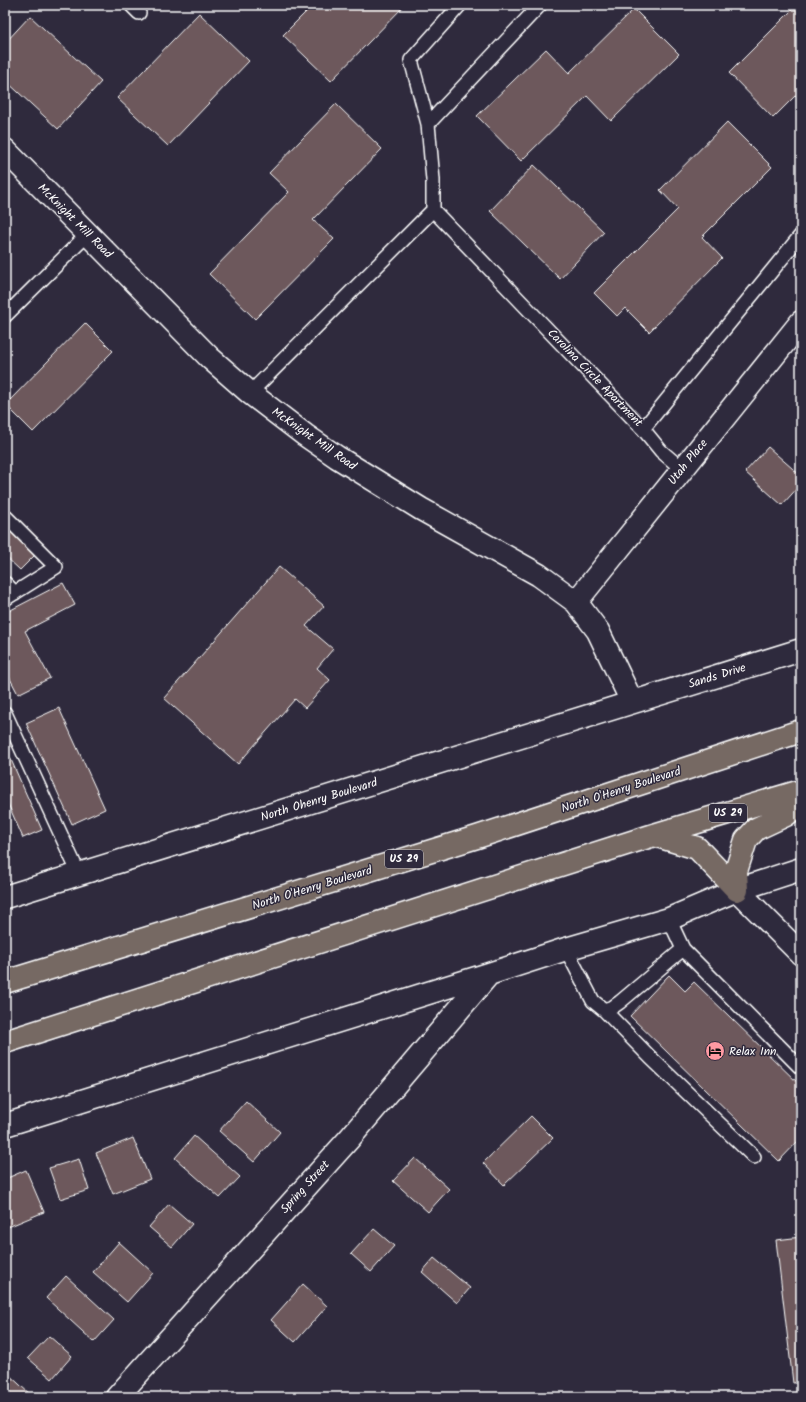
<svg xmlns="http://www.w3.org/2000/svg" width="806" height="1402" viewBox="0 0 806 1402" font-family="Kalam,sans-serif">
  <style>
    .building { fill: #6d595b; stroke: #fff }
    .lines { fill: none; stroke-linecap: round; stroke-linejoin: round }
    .service-casing { stroke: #fff; stroke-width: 16 }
    .minor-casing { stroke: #fff; stroke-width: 25 }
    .tertiary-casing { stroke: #fff; stroke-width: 25 }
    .motorway-casing { stroke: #fff; stroke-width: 25 }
    .service { stroke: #2f2a3d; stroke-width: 13 }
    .minor { stroke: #2f2a3d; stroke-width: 22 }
    .tertiary { stroke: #2f2a3d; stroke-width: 22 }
    .motorway { stroke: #766964; stroke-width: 22 }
    .labels { text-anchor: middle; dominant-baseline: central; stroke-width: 3; stroke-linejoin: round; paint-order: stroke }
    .shield { fill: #2f2a3d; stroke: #c1bfc5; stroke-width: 1 }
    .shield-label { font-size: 11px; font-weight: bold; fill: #fff }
    .street-label { font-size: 12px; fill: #fff; stroke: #2f2a3d }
    .poi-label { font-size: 12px; fill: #fff; stroke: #2f2a3d; text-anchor: start }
  </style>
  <rect width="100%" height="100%" fill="#2f2a3d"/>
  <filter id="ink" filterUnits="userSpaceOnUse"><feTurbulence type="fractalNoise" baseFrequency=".025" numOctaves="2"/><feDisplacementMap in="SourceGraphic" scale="8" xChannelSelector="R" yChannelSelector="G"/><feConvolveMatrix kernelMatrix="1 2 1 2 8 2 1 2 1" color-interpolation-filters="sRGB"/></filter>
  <g filter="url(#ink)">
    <path class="building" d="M313,5H405L331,81L283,35Z
      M797,5L801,8V90L773,118L729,73Z
      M634,9L679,54L611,121L587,96L521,161L477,116L546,49L569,73Z
      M199,13L249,61L168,146L117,98Z
      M30,16L101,82L58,129L5,80V43Z
      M336,104L382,149L313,220L334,239L255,319L209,274L289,192L269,173Z
      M727,122L772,167L702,237L722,258L649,332L625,308L617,316L594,293L678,209L660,190Z
      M534,165L604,232L560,279L490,211Z
      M85,323L113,351L33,432L8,407L5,410V395L10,400Z
      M768,447L801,476V484L782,505L745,472Z
      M5,522L37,553L20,570L5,556Z
      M279,567L324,606L306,626L333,649L317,668L330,680L305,708L295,699L238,764L164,698Z
      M63,583L75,605L25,631L50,678L18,694L5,669V613Z
      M59,708L105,809L72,824L26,723Z
      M5,746L42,830L23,838L5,797Z
      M669,975L685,991L694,982L801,1086V1138L779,1161L630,1016Z
      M246,1101L280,1132L254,1162L219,1131Z
      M531,1116L553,1138L504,1185L483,1163Z
      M194,1136L240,1177L220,1198L175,1158Z
      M133,1138L150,1179L113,1194L96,1153Z
      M415,1158L449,1189L428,1212L393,1181Z
      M79,1159L89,1190L60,1199L49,1168Z
      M26,1170L44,1212L8,1227L5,1220V1179Z
      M169,1204L192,1224L172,1247L149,1227Z
      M374,1229L394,1246L371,1272L351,1254Z
      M801,1237V1382L793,1383L776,1240Z
      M119,1242L153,1273L127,1302L93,1272Z
      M434,1258L470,1288L457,1303L422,1272Z
      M66,1276L114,1320L94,1342L46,1298Z
      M303,1284L327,1306L295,1342L271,1320Z
      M49,1336L72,1356L52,1379L28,1358Z
      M5,1371L33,1397H5Z"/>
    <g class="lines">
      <defs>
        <path id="service" d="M131,5L139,13
          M460,5L411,60L428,124L433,180V210L643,429L801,235
          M428,124L540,5
          M5,316L88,234
          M250,393L433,210
          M643,429L661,451L682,469
          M5,516L56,567L5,599
          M5,583L15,593
          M5,713L79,874
          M669,919L683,949L801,1068
          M566,949L593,1001L604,1010L613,1007L620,1002L683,949
          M604,1010L650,1057L754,1157"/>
        <path id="minor" d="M5,150L210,358L250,393L305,435L337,457L421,509L539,575L576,602L598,631L632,702
          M576,602L801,322
          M5,897L801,650
          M5,1125L489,974L566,949L669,919L737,890L801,869
          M117,1397L349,1139L489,974"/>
        <path id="tertiary" d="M737,890L801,954"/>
        <path id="motorway" d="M654,835L697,848L737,890
          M737,890L736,871L746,840L756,829L786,815L801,803
          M5,982L477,837L801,731
          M5,1042L654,835L801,791"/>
      </defs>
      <use href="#service" class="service-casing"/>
      <use href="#minor" class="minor-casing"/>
      <use href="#tertiary" class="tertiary-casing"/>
      <use href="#motorway" class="motorway-casing"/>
      <use href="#service" class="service"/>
      <use href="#minor" class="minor"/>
      <use href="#tertiary" class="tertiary"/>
      <use href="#motorway" class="motorway"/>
    </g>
  </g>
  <defs>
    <symbol id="hotel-disc" viewBox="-11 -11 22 22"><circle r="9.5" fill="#ff9aa2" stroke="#2f2a3d"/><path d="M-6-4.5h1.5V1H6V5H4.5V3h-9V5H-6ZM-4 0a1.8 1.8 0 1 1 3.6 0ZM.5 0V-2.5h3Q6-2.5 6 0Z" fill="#111"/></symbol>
  </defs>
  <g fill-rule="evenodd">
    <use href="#hotel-disc" x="704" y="1040" width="22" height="22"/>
  </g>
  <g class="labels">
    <g class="shield">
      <rect x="709" y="804" width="38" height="18" rx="3"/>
      <rect x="385" y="850" width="38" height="18" rx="3"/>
    </g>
    <g class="shield-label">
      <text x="728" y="813">US 29</text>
      <text x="404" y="859">US 29</text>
    </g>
    <g class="street-label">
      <text transform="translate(75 221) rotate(45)">McKnight Mill Road</text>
      <text transform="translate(595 378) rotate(46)">Carolina Circle Apartment</text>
      <text transform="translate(314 439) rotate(35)">McKnight Mill Road</text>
      <text transform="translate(688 462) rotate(-51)">Utah Place</text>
      <text transform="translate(717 676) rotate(-17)">Sands Drive</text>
      <text transform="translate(621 790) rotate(-18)">North O'Henry Boulevard</text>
      <text transform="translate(319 800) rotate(-17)">North Ohenry Boulevard</text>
      <text transform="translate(312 888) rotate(-17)">North O'Henry Boulevard</text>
      <text transform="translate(305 1187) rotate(-48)">Spring Street</text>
    </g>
    <g class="poi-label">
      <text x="729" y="1051">Relax Inn</text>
    </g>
  </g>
  <rect width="806" height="1402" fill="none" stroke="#2f2a3d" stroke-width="20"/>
  <rect x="10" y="10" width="786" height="1382" fill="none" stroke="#fff" stroke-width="1.5" filter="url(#ink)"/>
</svg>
